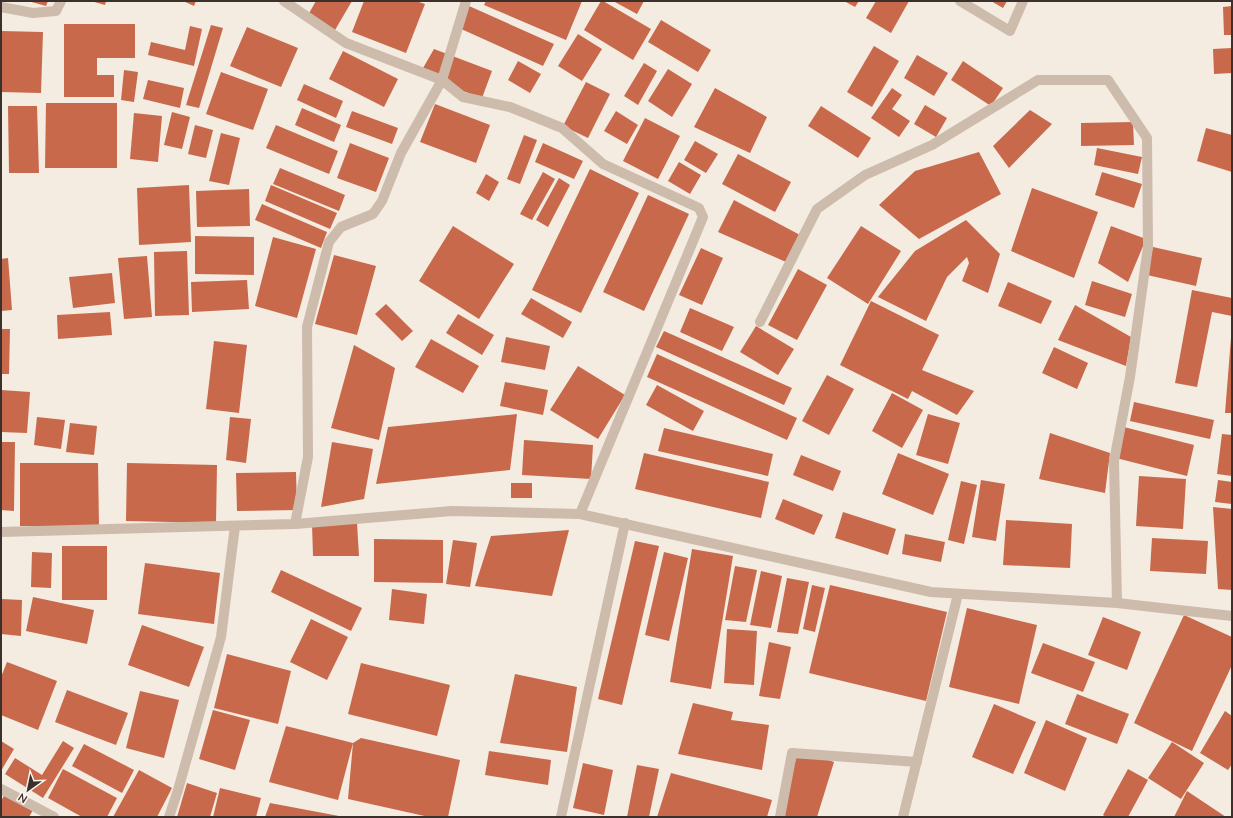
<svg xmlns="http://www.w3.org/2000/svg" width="1233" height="818" viewBox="0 0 1233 818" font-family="'Nunito Sans',sans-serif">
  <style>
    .building { fill: #c8694b }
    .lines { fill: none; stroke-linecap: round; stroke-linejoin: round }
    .service { stroke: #cdbbac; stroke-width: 10 }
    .minor { stroke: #cdbbac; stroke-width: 10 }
    .tertiary { stroke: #cdbbac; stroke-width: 10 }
  </style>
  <rect width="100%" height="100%" fill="#f4ebe1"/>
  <path class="building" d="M28,1H48L46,6Z
    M91,1H106L105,5Z
    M183,1H196L194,6Z
    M316,1H352L335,30L308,15Z
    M364,1H416L425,4L406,53L352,32Z
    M486,1H582L566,40L484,5Z
    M601,1H603L651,29L633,60L584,30Z
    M613,1H644L637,14Z
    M844,1H859L855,7Z
    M876,1H909L891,33L866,18Z
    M991,1H1007L1003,8Z
    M469,6L554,44L543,66L459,28Z
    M1232,6V35H1224L1223,7Z
    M661,20L711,50L698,72L648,42Z
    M64,24H135V58H97V75H114V97H64Z
    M211,25L223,28L199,108L186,105Z
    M190,26L202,29L194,66L148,55L151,42L185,50Z
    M247,27L298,48L281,87L230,66Z
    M1,31L43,32L41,93L1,92Z
    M578,34L602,49L582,81L558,66Z
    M874,46L899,61L872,107L847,92Z
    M1232,48V73L1214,74L1213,49Z
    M434,49L492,71L482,98L419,75Z
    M343,51L398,79L384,107L329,79Z
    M917,55L948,73L934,96L904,78Z
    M518,61L541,74L530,93L508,80Z
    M963,61L1003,88L991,106L951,80Z
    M644,63L657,71L638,105L624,96Z
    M668,69L692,84L672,117L648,101Z
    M124,70L138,72L134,102L121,100Z
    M221,72L268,89L253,130L206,114Z
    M148,80L184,88L180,108L143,99Z
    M586,82L610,94L588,138L563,126Z
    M304,84L343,101L336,118L297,100Z
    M715,88L767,117L750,153L694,127Z
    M892,88L902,95L892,109L910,121L899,137L871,118Z
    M46,103H117V168H45Z
    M435,104L490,125L476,163L420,142Z
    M925,105L947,118L936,137L914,124Z
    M8,106H37L39,173H9Z
    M821,106L871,138L858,158L808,126Z
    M302,108L341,125L334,142L295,125Z
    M1030,110L1052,124L1009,168L993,146Z
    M352,111L398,128L392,144L346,127Z
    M616,111L638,125L627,144L604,131Z
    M172,112L190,117L182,149L164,145Z
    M134,113L162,116L158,162L130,159Z
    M645,118L680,136L658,179L623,161Z
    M1133,122L1134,145L1081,146V123Z
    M195,125L213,130L206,158L188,154Z
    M276,125L338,151L329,174L266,148Z
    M1206,128L1232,135V172L1197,161Z
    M221,133L240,138L229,185L209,181Z
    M524,135L537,140L520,184L507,179Z
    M695,141L718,154L706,173L684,160Z
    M350,143L389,158L376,192L337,178Z
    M543,143L583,161L574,179L535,162Z
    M1097,148L1142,157L1138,174L1094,165Z
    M979,152L1001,194L919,239L879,205L915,171Z
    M738,154L791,182L775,212L722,184Z
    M679,162L701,175L690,194L668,181Z
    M280,168L345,195L339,211L273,184Z
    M590,169L639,193L581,313L532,290Z
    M543,172L555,179L532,220L520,214Z
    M1102,172L1142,184L1134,208L1095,195Z
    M486,174L499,182L489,201L476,193Z
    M559,178L570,185L548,227L536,220Z
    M189,185L191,242L139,245L137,188Z
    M271,185L337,213L330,229L265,201Z
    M1032,188L1098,212L1074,278L1011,251Z
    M249,189L250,226L197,227L196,191Z
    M648,195L689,214L644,311L603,292Z
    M734,200L800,235L786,262L718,232Z
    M262,204L327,232L321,248L255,220Z
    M966,220L1000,254L988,293L962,281L969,263L967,257L947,277L926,321L878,297L915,251Z
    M453,226L514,264L479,319L419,281Z
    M861,226L901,251L868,304L827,278Z
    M1111,226L1146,239L1128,282L1098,263Z
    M195,236L254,237V275L195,274Z
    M273,237L316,249L297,318L255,306Z
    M1153,247L1202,258L1196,286L1147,275Z
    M701,248L723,258L702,305L679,295Z
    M187,251L189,315L155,316L154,252Z
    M334,255L376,266L357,335L315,324Z
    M147,256L152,317L124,319L118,258Z
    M8,258L12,310L1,311V259Z
    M798,269L827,285L797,340L768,325Z
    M112,273L115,303L73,308L69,277Z
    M247,280L249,309L192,312L191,282Z
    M1092,281L1132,294L1125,317L1085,305Z
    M1008,282L1052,301L1041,324L998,306Z
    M1192,290L1232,298V316L1212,312L1197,387L1175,383Z
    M531,298L572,322L563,338L521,314Z
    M871,301L939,335L922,370L974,391L957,415L912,391L908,399L840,365Z
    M386,304L413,331L402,341L375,314Z
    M1075,305L1131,337L1126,366L1058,340Z
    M690,308L734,327L722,351L680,332Z
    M110,312L112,335L58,339L57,315Z
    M458,314L494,335L482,355L446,333Z
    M756,326L794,349L778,375L740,352Z
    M1,329H10L9,374H1Z
    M664,331L792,388L784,405L656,347Z
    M506,337L550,346L545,370L501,362Z
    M1231,338H1232V413H1225Z
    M431,339L479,366L463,393L415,367Z
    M214,341L247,345L239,413L206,409Z
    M354,345L395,368L379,440L331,428Z
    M1054,347L1088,363L1077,389L1042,373Z
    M657,354L797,418L787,440L647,377Z
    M578,366L625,395L598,439L550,410Z
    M827,375L854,389L829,435L802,421Z
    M505,382L548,390L543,415L500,406Z
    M657,385L704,411L693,431L646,405Z
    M1,390L30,392L27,433L1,432Z
    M892,393L923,410L902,448L872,431Z
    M1134,402L1214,420L1210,439L1130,421Z
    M517,414L510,470L376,484L388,427Z
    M928,414L960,423L948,464L916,455Z
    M37,417L65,420L61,449L34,445Z
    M230,417L251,419L246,463L226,460Z
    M70,423L97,426L94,455L66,452Z
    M1124,427L1194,445L1187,476L1116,458Z
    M664,428L773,454L768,476L658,451Z
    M1050,433L1110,453L1105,493L1039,479Z
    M1222,434L1232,435V476L1217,474Z
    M524,440L593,445L591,479L522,475Z
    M1,442H15L14,511L1,510Z
    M332,442L373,449L364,499L321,507Z
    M644,453L769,482L761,518L635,489Z
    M898,453L949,474L933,515L882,494Z
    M801,455L841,471L833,491L793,475Z
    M20,463H98L99,526H20Z
    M127,463L217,465L216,523L126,521Z
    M296,472L297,510L237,511L236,473Z
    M1139,476L1186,479L1183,529L1136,526Z
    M981,480L1005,484L996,541L972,537Z
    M1218,480L1232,482V504L1215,502Z
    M961,481L977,485L964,544L948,540Z
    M511,483H532V498H511Z
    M783,499L823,515L814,535L775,519Z
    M1213,507L1232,509V590L1218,589Z
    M843,512L896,529L888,555L835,538Z
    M1006,520L1072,524L1070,568L1003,565Z
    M357,523L359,556H313L312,524Z
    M569,530L552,596L475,586L491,536Z
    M905,534L945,542L941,562L902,554Z
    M1152,538L1208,541L1206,574L1150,571Z
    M374,539L443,540V583L374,582Z
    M453,540L477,543L470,587L446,584Z
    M635,541L659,546L622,705L598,699Z
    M62,546H107V600H62Z
    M692,549L733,556L711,689L670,682Z
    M32,552L52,553L51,588L31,587Z
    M664,552L688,558L669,641L645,635Z
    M145,563L220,573L214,624L138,614Z
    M735,566L757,570L746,622L725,620Z
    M281,570L362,608L351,631L271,592Z
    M761,571L782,576L771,628L750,625Z
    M787,578L809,582L798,634L777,632Z
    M812,585L825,588L815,632L803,629Z
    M830,585L947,612L926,701L809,673Z
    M392,589L427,594L424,624L389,620Z
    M33,597L94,610L87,644L26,631Z
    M2,599L22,600L21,636L1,634Z
    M967,608L1037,625L1019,704L949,687Z
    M1184,615L1232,637V665L1192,751L1134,723Z
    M1103,617L1141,632L1127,670L1088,655Z
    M311,619L348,637L327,680L290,662Z
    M142,625L204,647L189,687L128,665Z
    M727,629L757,631L754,685L724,683Z
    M769,642L791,647L780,699L759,696Z
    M1043,643L1095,662L1083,692L1031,673Z
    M227,654L291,671L278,724L214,708Z
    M7,662L57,681L38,730L1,715V677Z
    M361,663L450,685L437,736L348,714Z
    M515,674L577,687L567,752L500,743Z
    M67,690L128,713L116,745L55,722Z
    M140,691L179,700L164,758L126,748Z
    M1077,694L1129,714L1117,744L1065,724Z
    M693,703L733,712L731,720L769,725L762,770L678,754Z
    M994,704L1036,722L1013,774L972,757Z
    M213,710L250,720L235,770L199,759Z
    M1225,711L1232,716V764L1228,770L1200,753Z
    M1046,720L1087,738L1065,791L1024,773Z
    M286,726L353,743L338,800L269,782Z
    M361,738L460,760L448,817H429L348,799L353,743Z
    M1,741L14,749L1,771Z
    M63,741L74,748L43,798L5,774L15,758L42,775Z
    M1172,742L1204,763L1181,799L1148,778Z
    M84,744L134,770L122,793L72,766Z
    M799,750L834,762L817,817H777Z
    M489,751L551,760L548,785L485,775Z
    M583,763L613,770L604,815L573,808Z
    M637,765L659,769L649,817H627Z
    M63,769L117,798L107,817H82L48,798Z
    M1128,769L1148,780L1128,817H1106L1103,815Z
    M139,770L172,788L157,817H113Z
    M671,773L772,800L767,817H657Z
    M187,783L217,793L210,817H177Z
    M220,788L261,798L256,817H213Z
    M1187,791L1226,817H1174Z
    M5,794L33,810L29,817H1V801Z
    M270,803L339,816V817H265Z"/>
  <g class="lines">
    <path class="service" d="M903,817L958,594"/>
    <path class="minor" d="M284,1L346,43L442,80L463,97L510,107L562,128L603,164L699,208L703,217L580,514
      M960,1L1010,31L1023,1
      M1,7L33,13L56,11L61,1
      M760,322L817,209L865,175L932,145L1038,80H1108L1147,138L1148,247L1130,377L1114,461L1117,603
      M295,524L308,457L307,327L329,242L341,227L373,214L382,201L401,153L442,80L466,1
      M1,789L54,817
      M169,817L178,790L221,637L235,526
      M561,817L625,523
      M780,817L792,753L917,762"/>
    <path class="tertiary" d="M1,532L295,524L452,511L580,514L931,592L1117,603L1232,616"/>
  </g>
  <rect width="1233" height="818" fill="none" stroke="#3b302b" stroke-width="4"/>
  <g transform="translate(28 790) rotate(213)" stroke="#fbf5ee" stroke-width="3" paint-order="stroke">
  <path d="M0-3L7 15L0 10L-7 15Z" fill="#3b302b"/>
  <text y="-6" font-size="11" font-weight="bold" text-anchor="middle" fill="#3b302b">N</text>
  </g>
</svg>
